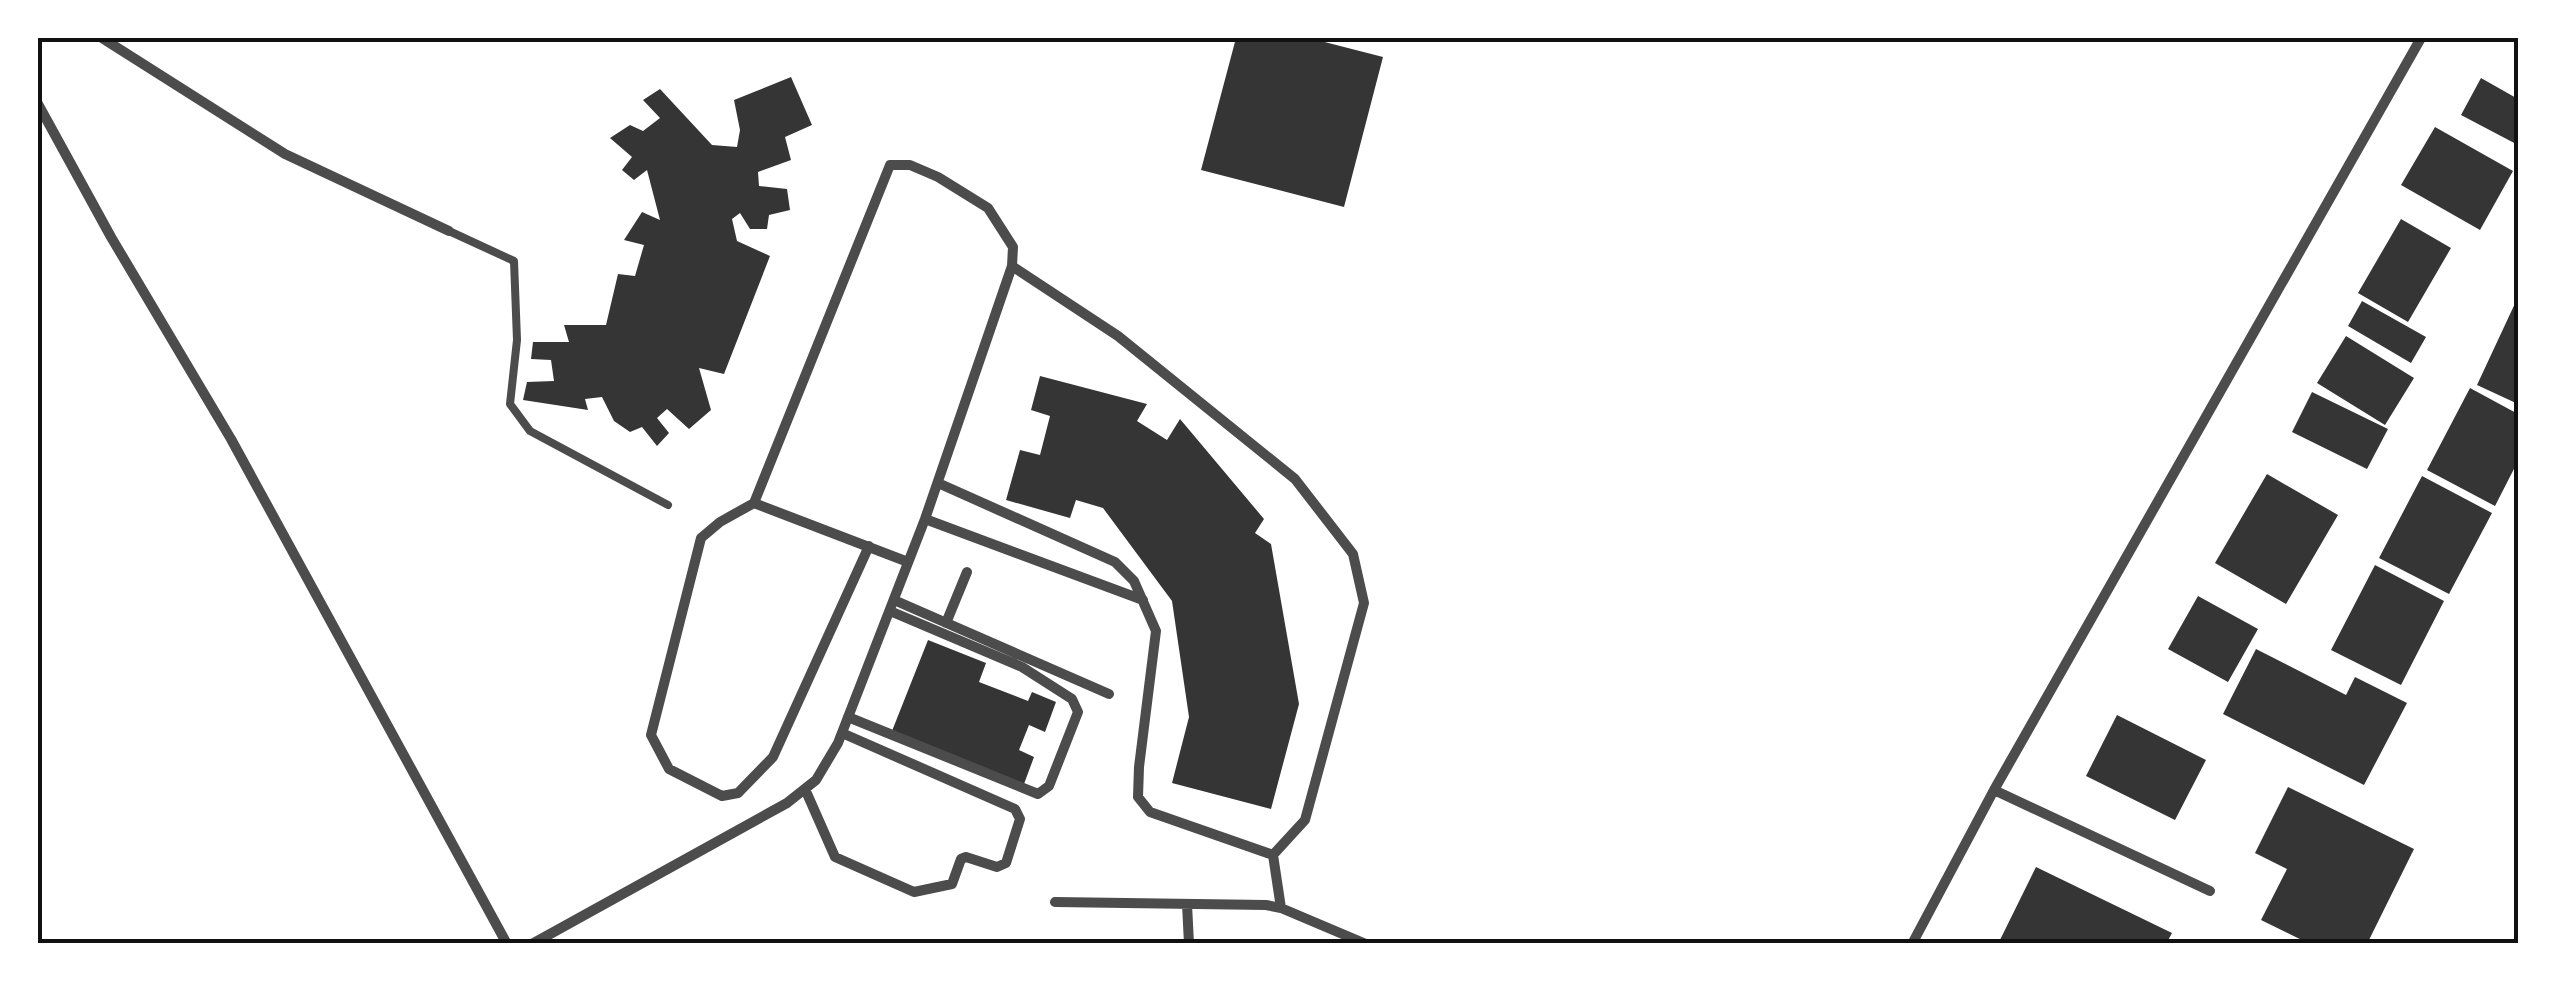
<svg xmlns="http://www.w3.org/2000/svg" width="2556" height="981" viewBox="0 0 2556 981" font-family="Mulish,sans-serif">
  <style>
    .building { fill: #353535 }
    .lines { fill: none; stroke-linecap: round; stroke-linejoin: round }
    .service { stroke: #4c4c4c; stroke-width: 8 }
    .minor { stroke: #4c4c4c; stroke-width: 10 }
    .neatline { fill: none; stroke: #111; stroke-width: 4 }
  </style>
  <rect width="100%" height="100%" fill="#fff"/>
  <path class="building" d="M1236,38H1309L1383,57L1344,207L1201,170Z
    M791,77L812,125L785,137L791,160L758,172L759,186L787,189L790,210L769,215L767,229H750L740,213L732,219L737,241L770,256L724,374L699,368L711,410L689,429L667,409L657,418L669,433L657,446L642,427L630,432L614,421L602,397L585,399L588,410L523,400L527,382L554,381L551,360L531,359L533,342H569L564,325H606L618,274L635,276L644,245L624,240L642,212L660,220L647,170L634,180L622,170L632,157L610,138L630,125L643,131L660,118L643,100L660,89L712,145L737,147L740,130L734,100Z
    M2481,78L2518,99V145L2461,115Z
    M2435,127L2513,171L2480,230L2401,185Z
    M2401,219L2451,248L2408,322L2358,293Z
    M2518,297V404L2477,385Z
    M2362,301L2426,337L2411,363L2348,326Z
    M2346,336L2414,378L2385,425L2317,383Z
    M1040,376L1147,404L1137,421L1167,440L1180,419L1264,519L1255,533L1271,544L1299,704L1271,809L1172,783L1189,717L1172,601L1103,508L1076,500L1070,518L1006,500L1020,450L1040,455L1050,416L1031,410Z
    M2470,388L2518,414V461L2495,506L2427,470Z
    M2312,392L2388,429L2367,469L2292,432Z
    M2267,474L2338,515L2286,604L2215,563Z
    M2422,476L2492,513L2449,594L2379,558Z
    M2375,565L2444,601L2401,685L2331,650Z
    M2198,596L2258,629L2228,682L2168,649Z
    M928,640L986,663L979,682L1028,701L1032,692L1056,702L1045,732L1029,725L1019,750L1034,757L1024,784L892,731Z
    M2256,649L2346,695L2355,677L2407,703L2364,785L2223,714Z
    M2117,715L2206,760L2175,820L2086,776Z
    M2288,787L2414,849L2367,944H2310L2261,920L2287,869L2255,853Z
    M2036,867L2172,933L2166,944H1998Z"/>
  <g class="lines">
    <path class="service" d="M449,231L514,261L517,340L510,404L530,431L668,505"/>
    <path class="minor" d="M102,38L285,154L449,231
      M38,104L111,237L231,439L507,944
      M1012,266L1118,336L1295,479L1353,554L1364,603L1305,820L1273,855
      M938,483L1115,562L1134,581L1156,631L1139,767L1138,797L1150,812L1273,855L1281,908
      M754,503L908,562
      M925,519L1143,600
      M894,600L1109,694
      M946,623L967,572
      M848,717L1038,794L1049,786L1078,712L1072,699L1022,667L890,611
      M805,789L835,857L914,892L952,884L961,859L966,857L997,867L1006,863L1020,819L1015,809L842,733
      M1994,790L2210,891
      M1055,902L1266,905L1281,908L1366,944
      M1187,904L1189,944
      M532,944L787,803L816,780L838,743L925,519L1012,266L1013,247L988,208L938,177L910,165H890L754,503L720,522L701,538L651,735L669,769L722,796L738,793L773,757L869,546
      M1912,944L1994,790L2421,38"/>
  </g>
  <rect width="2556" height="981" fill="none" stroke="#ffffff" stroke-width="80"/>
  <rect x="40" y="40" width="2476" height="901" class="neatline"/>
</svg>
